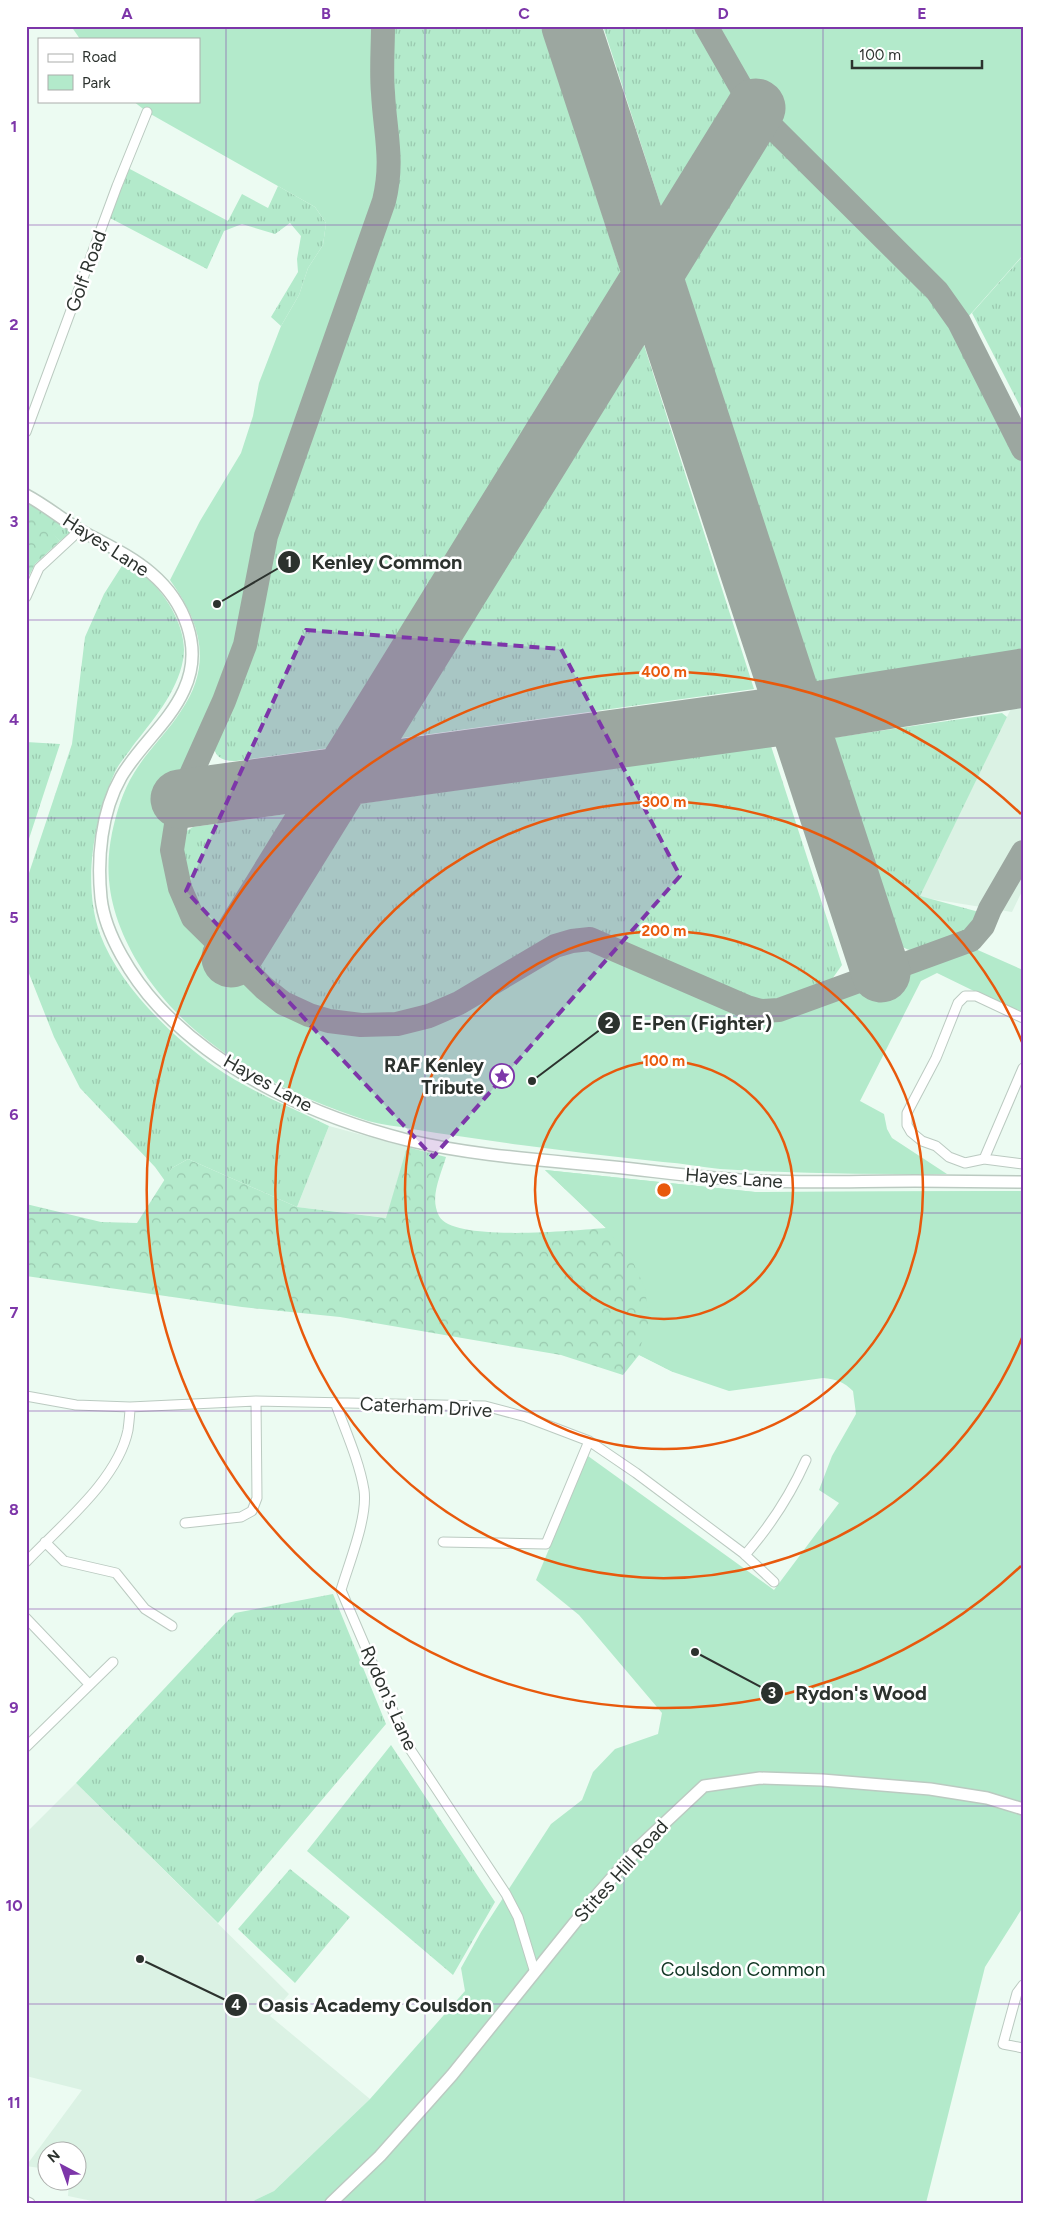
<svg xmlns="http://www.w3.org/2000/svg" width="1049" height="2229" viewBox="0 0 1049 2229" font-family="Figtree,sans-serif">
  <style>
    .built { fill: #dbf2e4 }
    .grass { fill: url(#grass-tufts) }
    .forest { fill: url(#forest-crowns) }
    .green { fill: #b3eacb }
    .lines { fill: none; stroke-linecap: round; stroke-linejoin: round }
    .taxiway { stroke: #9ca7a0; stroke-width: 24 }
    .runway { stroke: #9ca7a0; stroke-width: 59 }
    .minor-casing { stroke: #bbcac1; stroke-width: 11 }
    .tertiary-casing { stroke: #bbcac1; stroke-width: 14 }
    .minor { stroke: #fff; stroke-width: 9 }
    .tertiary { stroke: #fff; stroke-width: 11 }
    .marked { fill: #7d36a9; fill-opacity: 0.2; stroke: #7d36a9; stroke-width: 4; stroke-dasharray: 10 6; stroke-linejoin: round }
    .grid { fill: none; stroke: #7d36a9; stroke-width: 1; stroke-opacity: 0.55 }
    .ring { fill: none; stroke: #e8590c; stroke-width: 2.5 }
    .labels { text-anchor: middle; dominant-baseline: central; stroke-width: 5; stroke-linejoin: round; paint-order: stroke }
    .street-label { font-size: 19px; fill: #2c322e; stroke: #fff }
    .poi-label { font-size: 19px; font-weight: bold; fill: #2c322e; stroke: #fff; text-anchor: end }
    .park-label { font-size: 19px; fill: #0f3422; stroke: #fff }
    .centre { fill: #e8590c; stroke: #fff; stroke-width: 2.5 }
    .ring-label { font-size: 15px; text-anchor: middle; font-weight: bold; fill: #e8590c; stroke: #fff; stroke-width: 5; stroke-linejoin: round; paint-order: stroke }
    .leader { fill: none; stroke: #2c322e; stroke-width: 2 }
    .callout-dot { fill: #2c322e; stroke: #fff; stroke-width: 2 }
    .mark-label { font-size: 15px; text-anchor: middle; font-weight: bold; fill: #fff }
    .callout-label { font-size: 20px; text-anchor: middle; font-weight: bold; fill: #2c322e; stroke: #fff; stroke-width: 5; stroke-linejoin: round; paint-order: stroke }
    .neatline { fill: none; stroke: #7d36a9; stroke-width: 2 }
    .grid-label { font-size: 16px; text-anchor: middle; font-weight: bold; fill: #7d36a9 }
  </style>
  <defs>
    <pattern id="grass-tufts" width="24" height="20" patternUnits="userSpaceOnUse" patternTransform="scale(1.25)"><rect width="24" height="20" fill="#b3eacb"/><path d="M3 7l-1-3M5 7V3M7 7l1-3M15 17l-1-3M17 17v-4M19 17l1-3" fill="none" stroke="#9ac9af"/></pattern>
    <pattern id="forest-crowns" width="20" height="18" patternUnits="userSpaceOnUse" patternTransform="scale(1.25)"><rect width="20" height="18" fill="#b3eacb"/><path d="M2 6a3 3 0 1 1 6 0M12 15a3 3 0 1 1 6 0" fill="none" stroke="#9ac9af"/></pattern>
  </defs>
  <rect width="100%" height="100%" fill="#ecfbf2"/>
  <path class="built" d="M1023,684V889L1012,912L919,897Z
    M329,1126L407,1147L387,1218L297,1207Z
    M76,1783L289,1994L270,2016L370,2099L274,2191L249,2203H102L68,2196L69,2182H78V2152H48L47,2169L26,2166L82,2090L26,2076V1833Z"/>
  <path class="grass" d="M391,26H542L754,689L236,761C216,762 210,750 215,732L254,647L276,532L366,277L392,193L397,159L391,72Z
    M603,26H698L728,84L743,105L931,293L945,312L1023,463V654L814,682Z
    M128,168L228,221L242,194L268,208L278,186L315,207L326,223L323,245L308,268L299,295L281,326L271,317L298,272L297,259L301,236L290,223L275,234L242,224L224,231L207,269L110,218Z
    M1021,258L1023,259V412L972,313Z
    M62,523L72,531L60,541L51,532Z
    M125,561C132,566 140,571 146,577C167,595 189,631 183,660C177,693 152,721 132,747C127,755 119,763 115,772C94,819 82,883 100,934C119,985 171,1036 215,1067C249,1091 291,1107 329,1126L297,1207L188,1159L172,1168L165,1181L155,1167L80,1088L54,1037L26,966V882L72,744L85,637L104,594Z
    M1002,713L1007,717L920,896L979,912L969,933C946,943 916,964 896,941L831,738Z
    M26,742L60,744L26,848Z
    M771,746L842,965L830,982L762,1003L595,930L569,933L550,939L435,1006L400,1017L369,1018L331,1014L299,1003L279,990L257,972L200,915L183,874L179,842L185,832L193,827Z
    M333,1594L386,1724L218,1923L76,1783L235,1613Z
    M391,1745L495,1902L453,1975L307,1851Z
    M290,1869L350,1917L295,1983L238,1929Z"/>
  <path class="forest" d="M26,502L62,523L52,532L60,541L35,564L26,582Z
    M407,1147L446,1157C441,1175 429,1197 439,1216C453,1243 577,1230 606,1228L545,1170L755,1192L1023,1191L673,1372L639,1355L623,1375L561,1355L340,1317L242,1307L26,1276V1204L101,1222L137,1223L172,1168L188,1159L297,1207L386,1218Z"/>
  <path class="green" d="M71,26H377C377,48 376,70 377,92C379,130 386,160 377,198L261,533L240,642L178,782L169,816L166,848L174,888L188,922L261,994L280,1007L306,1020L329,1026L360,1030L397,1029L432,1021L462,1008L556,952L592,946L760,1017L780,1015L971,947L1023,970V1015L937,973L921,981L860,1101L884,1114L887,1129L892,1138L947,1174C872,1174 796,1174 720,1169C701,1167 682,1163 663,1162C615,1157 568,1151 521,1145C485,1140 449,1135 412,1129C398,1126 382,1125 368,1121C279,1092 187,1045 138,963C114,922 102,882 112,833C116,814 123,790 134,773C147,751 167,733 181,711C213,664 201,623 170,580L200,521L241,453L253,416L259,383L281,326L299,295L308,268L323,245L326,223L315,207L147,112L133,101H199V39H80Z
    M713,26H1023V255L968,317L965,319L942,285L773,117L751,91Z
    M545,1170L755,1192L1023,1191V1907L985,1967L926,2203H249L274,2191L370,2099L465,1991L461,1968L481,1932L551,1824L582,1800L593,1772L615,1749L658,1734L662,1713L579,1615L536,1580L588,1456L774,1590L839,1503L819,1490L832,1456L856,1414L853,1391C844,1382 836,1379 823,1378L729,1391L673,1372L638,1354L649,1321L645,1288L633,1262L606,1228Z"/>
  <g class="lines">
    <path class="taxiway" d="M383,26C383,48 381,71 383,93C385,133 394,160 384,201L266,536L245,645L224,701L180,799L172,850L180,888L193,918L264,988L283,1003L309,1015L329,1021L361,1025L397,1024L429,1016L459,1003L555,946L572,941L590,939L747,1007L761,1011L779,1010L971,940L983,926L990,909L1023,852
      M706,26L746,96L767,122L937,291L959,322L1023,449"/>
    <path class="runway" d="M571,26L881,973
      M180,799L797,714L1023,678
      M231,958L756,108"/>
    <defs>
      <path id="minor" d="M26,432L117,186L147,112
        M26,597L39,568L80,530
        M1023,1018L976,996H965L958,1003L936,1058L907,1113V1125L911,1132L922,1141L936,1146L949,1157L965,1163L984,1159L1023,1164
        M984,1159L1023,1068
        M26,1396L76,1405L130,1407L256,1401L485,1406L526,1417L589,1441L636,1473L743,1553L774,1582
        M335,1402C345,1430 359,1460 364,1490C368,1517 349,1563 341,1590L408,1746L506,1894L518,1917L535,1973
        M185,1523L241,1517L252,1511L257,1498L256,1401
        M45,1542L64,1561L116,1573L145,1609L172,1626
        M443,1542L546,1544L589,1441
        M745,1555C771,1525 790,1496 806,1460
        M26,1562C60,1526 118,1480 128,1430C129,1422 130,1414 130,1407
        M26,1618L89,1684
        M26,1747L113,1662
        M1023,1985L1017,1993L1003,2044L1023,2048
        M26,2201L30,2203"/>
      <path id="tertiary" d="M26,495C47,506 64,521 85,533C107,545 131,556 151,573C184,601 204,647 184,690C169,723 139,746 121,777C101,812 97,859 101,898C105,935 133,979 158,1006C223,1075 316,1117 407,1140C474,1156 545,1160 614,1167C662,1172 711,1179 760,1181C811,1183 863,1181 915,1181C951,1181 987,1182 1023,1182
        M331,2203L380,2156L452,2075L597,1895L640,1846L704,1786L760,1778L822,1780L930,1789L987,1798L1023,1809"/>
    </defs>
    <use href="#minor" class="minor-casing"/>
    <use href="#tertiary" class="tertiary-casing"/>
    <use href="#minor" class="minor"/>
    <use href="#tertiary" class="tertiary"/>
  </g>
  <path class="marked" d="M306,630L561,649L680,876L433,1157L186,891Z"/>
  <path class="grid" d="M226,26V2203M425,26V2203M624,26V2203M823,26V2203M26,225H1023M26,423H1023M26,620H1023M26,818H1023M26,1016H1023M26,1213H1023M26,1411H1023M26,1609H1023M26,1806H1023M26,2004H1023"/>
  <g class="ring">
    <circle cx="664" cy="1190" r="129"/>
    <circle cx="664" cy="1190" r="259"/>
    <path d="M1022 1338A388 388 0 1 1 1022 1042"/>
    <path d="M1021 1566A518 518 0 1 1 1021 814"/>
  </g>
  <defs>
    <symbol id="sight-ring" viewBox="-11 -11 22 22"><circle r="9.5" fill="#fff" stroke="#7d36a9" stroke-width="1.5"/><path d="M0-6L1.8-2.2L6-1.7L2.9 1.2L3.7 5.4L0 3.3L-3.7 5.4L-2.9 1.2L-6-1.7L-1.8-2.2Z" fill="#7d36a9"/></symbol>
  </defs>
  <g fill-rule="evenodd">
    <use href="#sight-ring" x="488" y="1062" width="28" height="28"/>
  </g>
  <g class="labels">
    <g class="street-label">
      <text transform="translate(86 271) rotate(-70)">Golf Road</text>
      <text transform="translate(106 545) rotate(33)">Hayes Lane</text>
      <text transform="translate(268 1083) rotate(29)">Hayes Lane</text>
      <text transform="translate(734 1178) rotate(4)">Hayes Lane</text>
      <text transform="translate(426 1407) rotate(3)">Caterham Drive</text>
      <text transform="translate(389 1698) rotate(66)">Rydon's Lane</text>
      <text transform="translate(621 1871) rotate(-48)">Stites Hill Road</text>
    </g>
    <g class="poi-label">
      <text x="484" y="1065">RAF Kenley<tspan x="484" dy="22">Tribute</tspan></text>
    </g>
    <g class="park-label">
      <text x="743" y="1969">Coulsdon Common</text>
    </g>
  </g>
  <circle cx="664" cy="1190" r="8" class="centre"/>
  <g class="ring-label">
    <text x="664" y="677">400 m</text>
    <text x="664" y="807">300 m</text>
    <text x="664" y="936">200 m</text>
    <text x="664" y="1066">100 m</text>
  </g>
  <path class="leader" d="M217 604L289 562M532 1081L609 1023M695 1652L772 1693M140 1959L236 2005"/>
  <g class="callout-dot">
    <circle cx="217" cy="604" r="5"/>
    <circle cx="532" cy="1081" r="5"/>
    <circle cx="695" cy="1652" r="5"/>
    <circle cx="140" cy="1959" r="5"/>
    <circle cx="289" cy="562" r="12"/>
    <circle cx="609" cy="1023" r="12"/>
    <circle cx="772" cy="1693" r="12"/>
    <circle cx="236" cy="2005" r="12"/>
  </g>
  <g class="mark-label">
    <text x="289" y="567">1</text>
    <text x="609" y="1028">2</text>
    <text x="772" y="1698">3</text>
    <text x="236" y="2010">4</text>
  </g>
  <g class="callout-label">
    <text x="387" y="569">Kenley Common</text>
    <text x="702" y="1030">E-Pen (Fighter)</text>
    <text x="861" y="1700">Rydon's Wood</text>
    <text x="375" y="2012">Oasis Academy Coulsdon</text>
  </g>
  <rect width="1049" height="2229" fill="none" stroke="#ffffff" stroke-width="55"/>
  <rect x="38" y="38" width="162" height="65" fill="#ffffff" stroke="#abadab"/>
  <rect x="48" y="54" width="25" height="8" fill="#ffffff" stroke="#abadab"/>
  <text x="82" y="62" font-size="15" fill="#2c322e">Road</text>
  <rect x="48" y="75" width="25" height="15" fill="#b3eacb" stroke="#abadab"/>
  <text x="82" y="88" font-size="15" fill="#2c322e">Park</text>
  <g transform="translate(62 2166) rotate(319)"><circle r="24" fill="#ffffff" stroke="#abadab"/>
  <path d="M0-4L9 19L0 12L-9 19Z" fill="#7d36a9"/>
  <text y="-8" font-size="14" font-weight="bold" text-anchor="middle" fill="#2c322e">N</text>
  </g>
  <path d="M852 60v8h130v-8" fill="none" stroke="#2c322e" stroke-width="2.5"/>
  <text x="859" y="60" font-size="15" fill="#2c322e" stroke="#ffffff" stroke-width="4" paint-order="stroke">100 m</text>
  <rect x="28" y="28" width="994" height="2174" class="neatline"/>
  <g class="grid-label">
    <text x="127" y="19">A</text>
    <text x="326" y="19">B</text>
    <text x="524" y="19">C</text>
    <text x="723" y="19">D</text>
    <text x="922" y="19">E</text>
    <text x="14" y="132">1</text>
    <text x="14" y="330">2</text>
    <text x="14" y="527">3</text>
    <text x="14" y="725">4</text>
    <text x="14" y="923">5</text>
    <text x="14" y="1120">6</text>
    <text x="14" y="1318">7</text>
    <text x="14" y="1515">8</text>
    <text x="14" y="1713">9</text>
    <text x="14" y="1911">10</text>
    <text x="14" y="2108">11</text>
  </g>
</svg>
